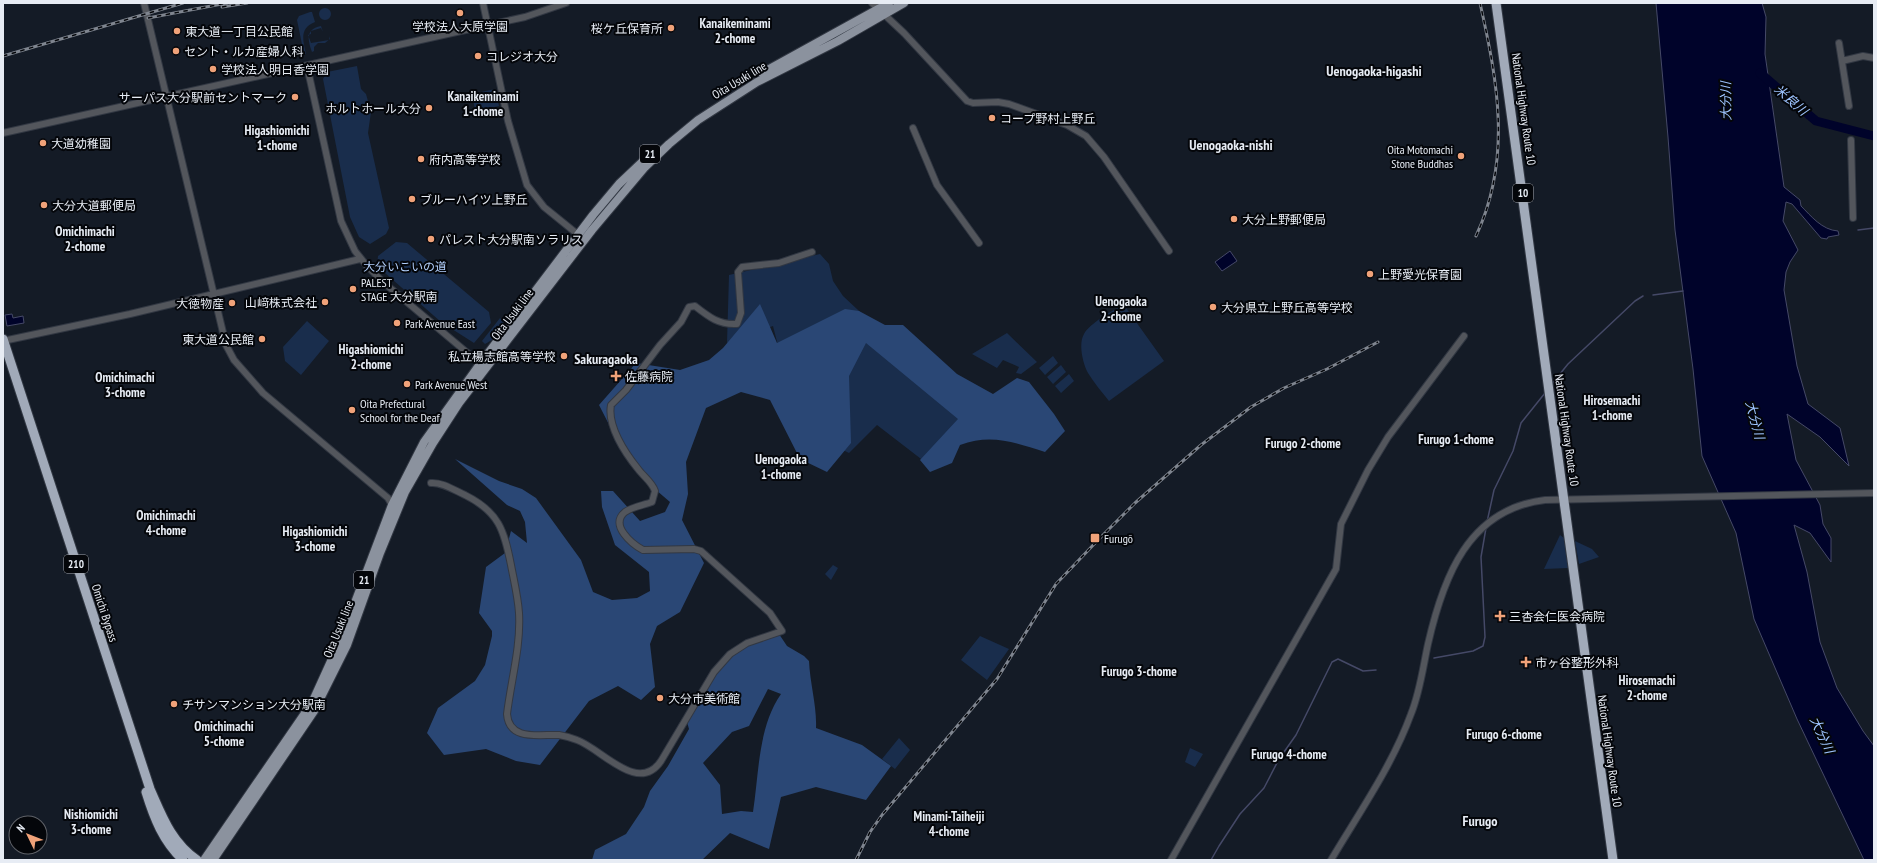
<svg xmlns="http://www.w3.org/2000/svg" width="1877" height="863" viewBox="0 0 1877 863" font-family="'PT Sans Narrow','Noto Sans JP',sans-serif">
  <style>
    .green { fill: #192d4c }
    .forest { fill: #2a4775; fill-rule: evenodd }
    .water { fill: #00032a; stroke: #454967 }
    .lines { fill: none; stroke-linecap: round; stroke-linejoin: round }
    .stream { stroke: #454967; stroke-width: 1.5 }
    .river { stroke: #00032a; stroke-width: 9 }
    .minor-casing { stroke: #323843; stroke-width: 8 }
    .major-casing { stroke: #323843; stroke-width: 10 }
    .highway-casing { stroke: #323843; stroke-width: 11 }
    .minor { stroke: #53565c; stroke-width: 6 }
    .major { stroke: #8b929e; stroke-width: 8 }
    .highway { stroke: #a1aab9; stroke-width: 9 }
    .rail-casing { stroke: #7f858f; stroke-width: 3 }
    .rail { stroke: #04060a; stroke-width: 1.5; stroke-dasharray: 4.5; stroke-linecap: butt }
    .poi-dot { fill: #f0a279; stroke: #04060a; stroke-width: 1.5 }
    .labels { text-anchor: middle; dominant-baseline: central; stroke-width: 4; stroke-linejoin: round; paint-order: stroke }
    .shield { fill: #04060a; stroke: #a3a7ae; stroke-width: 1 }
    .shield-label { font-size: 11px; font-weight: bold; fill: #e7ecf4 }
    .poi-label { font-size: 12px; fill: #e7ecf4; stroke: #04060a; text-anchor: start }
    .street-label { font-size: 12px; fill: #e7ecf4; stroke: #04060a }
    .park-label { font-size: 12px; fill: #b1cefa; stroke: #04060a }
    .neighbourhood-label { font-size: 13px; font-weight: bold; fill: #e7ecf4; stroke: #04060a }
    .water-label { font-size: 13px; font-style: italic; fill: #9dc3fe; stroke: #04060a }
    .quarter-label { font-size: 14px; font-weight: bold; fill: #e7ecf4; stroke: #04060a }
  </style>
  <rect width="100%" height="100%" fill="#141b26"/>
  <path class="green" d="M319 14a6 6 0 1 1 12 0a6 6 0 1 1-12 0Z
    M310,12H312L315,22C299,28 303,41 306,54H304L297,20L299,16Z
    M321,26L323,32L321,28L311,31V34L308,35L311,43L329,40L330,36V39L325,43H318L314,47V51L312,52C307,39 306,29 321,26Z
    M357,66L361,89L366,94L371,112L368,133L389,228L386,234L370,244L359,237L350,217L323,79L327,72Z
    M495,89L499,106L487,109V112L476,115L472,94Z
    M396,242L407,243L489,312L491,323L474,343L441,322L377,266L378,256Z
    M820,254L829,264L833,281L843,296L872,323L979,406L925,462L877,425L849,453L799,428L773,326L727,343L729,275Z
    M1124,305L1164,361L1109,401C1102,392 1094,383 1088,373C1083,364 1078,344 1084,334C1089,324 1114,309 1124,305Z
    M500,318L504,322C504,330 492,341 485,344L482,341Z
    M307,321L329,341L301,375L285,361L283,347Z
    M1007,333L1037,362L1021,374L1016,373L1019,367L1003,360L997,368L972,354Z
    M1053,356L1058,363L1045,375L1039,368Z
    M1061,365L1066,372L1053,384L1047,377Z
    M1069,374L1074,381L1061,393L1055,386Z
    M1560,535L1564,538L1568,568L1544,569Z
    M1575,541L1592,549L1599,557L1579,564Z
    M833,565L838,568L831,580L825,574Z
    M980,636L1009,649L987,680L961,660Z
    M899,738L910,750L895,769L882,759Z
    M1190,748L1203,754L1195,767L1185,762Z"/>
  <path class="forest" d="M760,304L777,343L845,309L859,311L885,325H903L957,374L993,394L1017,378L1029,382L1054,414L1065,431L1045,452C1015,443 992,433 960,445L952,463L930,472L920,460L958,419L866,343L849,376L851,443L827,472L800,459L770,400L741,392L706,408L686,462L688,494L682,520L704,563L680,612L657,626L650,644L655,687L641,700L618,686L589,701L540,765L516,761L486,749L444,755L427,733L438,708L475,681L485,665L492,636V631L479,613L486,567L505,553L511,531L527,543L525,522L520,511L507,505L455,459L499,481L522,489L536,498L581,560L593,592L612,600L637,598L650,591L649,572L615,545L602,507L601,491H613L640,521L665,512L670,502L642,478L622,450L599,405L636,363L680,370L709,360L723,348Z
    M779,634L787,646L804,656L809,661C810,684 817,706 816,728L862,745L891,766L866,800L816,787L781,797L769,849L730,833L702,860H592L595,850L626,834L644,807L650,791L668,766L689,729L687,722C703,696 717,659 747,646C757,641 768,638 779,634ZM768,689L781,694C758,727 759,773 753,812L741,811L722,814L720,785L703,763L732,732L749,726Z"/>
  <path class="water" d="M1656,3H1762L1766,17L1765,54L1784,187L1800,200L1801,206C1811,216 1822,230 1838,231L1839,235L1828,237L1827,239L1821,238L1792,204L1786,202L1783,221L1798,250L1790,262L1786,272L1784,290L1797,366L1808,404L1840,428L1849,466L1820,437L1787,414L1796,460L1820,505L1823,524L1831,538V562L1810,533L1794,525L1807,572L1820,642L1837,688L1863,731L1874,746V860H1864L1797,719L1754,619L1736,533L1702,456L1693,369L1675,230L1668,137Z
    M1230,251L1237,261L1222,271L1215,262Z
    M12,314L13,318L23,316L24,323L7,326L5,315Z"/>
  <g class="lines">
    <path class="stream" d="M1858,230L1874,228
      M1653,295L1683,291
      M1551,385L1568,364L1635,301L1643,296
      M1487,522L1494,490L1513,451L1521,423L1545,393
      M1434,658L1473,651L1483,646L1485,637L1481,557L1486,528
      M1211,860L1219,846L1240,814L1264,788L1279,759L1296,735L1332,662L1338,659L1363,671L1376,670"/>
    <path class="river" d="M1760,73L1816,121L1874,136"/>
    <defs>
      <path id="minor" d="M144,3L226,345L234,360L263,393L388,498L392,505
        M483,3L508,121L527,185L544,207L581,237
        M872,3L904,33L967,101L973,103L998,102L1009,104L1067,125L1086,136L1104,157L1169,251
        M1839,43L1849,106
        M1842,61L1863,56L1874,58
        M307,66L341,221L355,251L367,266L383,282L483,366
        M913,128L937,185L979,243
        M3,133L461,31L525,17L566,3
        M1851,140L1853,218
        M3,341L130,314L360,259
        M431,483C442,482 454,490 465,495C499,512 504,530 511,565C514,581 518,597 519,613C521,646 511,681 507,714C509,742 541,734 559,735C565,736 572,738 577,740C602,749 638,795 661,761L714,672L730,654L747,643L782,631L770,613L701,551L694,549L643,550C632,544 609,525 625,512C632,507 644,505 652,502L655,491C652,482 643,476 638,469C625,453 607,426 611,405L626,390L660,345L681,322L689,307L695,306C709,317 719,325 737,324L741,313L738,272L742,267L779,263L812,252
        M1171,860L1336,569L1341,524L1368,470L1388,437L1464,336
        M1331,860C1359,813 1392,766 1411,714C1420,692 1423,667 1428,644C1443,578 1468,509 1545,500L1874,493"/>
      <path id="major" d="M762,73L889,3
        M204,860L312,703L342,637L392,505L424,442L480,364L593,215L619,184L655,150
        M213,860L314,711L347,645L380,553L405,492L433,443L459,403L592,230L645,167L669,144L698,120L757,82L838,41L904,3"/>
      <path id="highway" d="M1496,3L1613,860
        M3,339L150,789C162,816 171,842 197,860
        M146,792C154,818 163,841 183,860"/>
    </defs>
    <use href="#minor" class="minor-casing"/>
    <use href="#major" class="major-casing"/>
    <use href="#highway" class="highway-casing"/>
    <use href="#minor" class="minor"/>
    <use href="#major" class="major"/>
    <use href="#highway" class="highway"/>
    <defs>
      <path id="rail" d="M222,7L247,3
        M148,18L227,3
        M3,56L183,3
        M1476,236C1512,159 1498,83 1480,3
        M856,860L870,832L882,815L997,679L1056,584L1098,540L1135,503L1201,445L1251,407L1284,388L1327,369L1378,342"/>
    </defs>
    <use href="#rail" class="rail-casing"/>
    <use href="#rail" class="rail"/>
  </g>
  <g class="poi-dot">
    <circle cx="460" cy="13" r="4"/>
    <circle cx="671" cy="28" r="4"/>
    <circle cx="177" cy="31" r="4"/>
    <circle cx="176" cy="51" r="4"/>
    <circle cx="478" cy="56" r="4"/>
    <circle cx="213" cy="69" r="4"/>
    <circle cx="295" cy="97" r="4"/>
    <circle cx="429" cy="108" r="4"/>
    <circle cx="992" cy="118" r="4"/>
    <circle cx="43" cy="143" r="4"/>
    <circle cx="1461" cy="156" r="4"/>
    <circle cx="421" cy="159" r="4"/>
    <circle cx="412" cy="199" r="4"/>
    <circle cx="44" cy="205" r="4"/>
    <circle cx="1234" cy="219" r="4"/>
    <circle cx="431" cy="239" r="4"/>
    <circle cx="1370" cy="274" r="4"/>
    <circle cx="353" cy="289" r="4"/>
    <circle cx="325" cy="302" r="4"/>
    <circle cx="232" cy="303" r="4"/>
    <circle cx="1213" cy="307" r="4"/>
    <circle cx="397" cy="323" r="4"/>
    <circle cx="262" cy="339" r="4"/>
    <circle cx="564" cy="356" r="4"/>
    <path d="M614 370h4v4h4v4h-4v4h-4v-4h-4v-4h4z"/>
    <circle cx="407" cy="384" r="4"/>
    <circle cx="352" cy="410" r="4"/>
    <rect x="1090" y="533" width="10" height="10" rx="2"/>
    <path d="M1498 610h4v4h4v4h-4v4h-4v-4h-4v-4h4z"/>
    <path d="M1524 656h4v4h4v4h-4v4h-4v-4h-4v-4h4z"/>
    <circle cx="660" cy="698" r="4"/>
    <circle cx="174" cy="704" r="4"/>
  </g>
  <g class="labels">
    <g class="shield">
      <rect x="640" y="145" width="20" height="18" rx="3"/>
      <rect x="1513" y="184" width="20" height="18" rx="3"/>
      <rect x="64" y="555" width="24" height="18" rx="3"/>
      <rect x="354" y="571" width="20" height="18" rx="3"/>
    </g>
    <g class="shield-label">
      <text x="650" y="154">21</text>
      <text x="1523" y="193">10</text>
      <text x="76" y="564">210</text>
      <text x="364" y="580">21</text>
    </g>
    <g class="poi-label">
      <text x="460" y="26" text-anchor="middle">学校法人大原学園</text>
      <text x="663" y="28" text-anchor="end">桜ケ丘保育所</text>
      <text x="185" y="31">東大道一丁目公民館</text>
      <text x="184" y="51">セント・ルカ産婦人科</text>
      <text x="486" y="56">コレジオ大分</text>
      <text x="221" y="69">学校法人明日香学園</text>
      <text x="287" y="97" text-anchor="end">サーパス大分駅前セントマーク</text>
      <text x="421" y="108" text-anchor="end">ホルトホール大分</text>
      <text x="1000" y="118">コープ野村上野丘</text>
      <text x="51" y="143">大道幼稚園</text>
      <text x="1453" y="149" text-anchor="end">Oita Motomachi<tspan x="1453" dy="14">Stone Buddhas</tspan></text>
      <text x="429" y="159">府内高等学校</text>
      <text x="420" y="199">ブルーハイツ上野丘</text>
      <text x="52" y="205">大分大道郵便局</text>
      <text x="1242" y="219">大分上野郵便局</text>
      <text x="439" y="239">パレスト大分駅南ソラリス</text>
      <text x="1378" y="274">上野愛光保育園</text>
      <text x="361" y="282">PALEST<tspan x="361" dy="14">STAGE 大分駅南</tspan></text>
      <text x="317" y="302" text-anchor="end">山﨑株式会社</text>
      <text x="224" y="303" text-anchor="end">大徳物産</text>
      <text x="1221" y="307">大分県立上野丘高等学校</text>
      <text x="405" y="323">Park Avenue East</text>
      <text x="254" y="339" text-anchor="end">東大道公民館</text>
      <text x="556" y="356" text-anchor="end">私立楊志館高等学校</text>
      <text x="625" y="376">佐藤病院</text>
      <text x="415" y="384">Park Avenue West</text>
      <text x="360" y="403">Oita Prefectural<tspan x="360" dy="14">School for the Deaf</tspan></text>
      <text x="1104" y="538">Furugō</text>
      <text x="1509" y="616">三杏会仁医会病院</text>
      <text x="1535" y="662">市ヶ谷整形外科</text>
      <text x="668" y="698">大分市美術館</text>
      <text x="182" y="704">チサンマンション大分駅南</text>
    </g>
    <g class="street-label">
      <text transform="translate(739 80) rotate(-31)">Oita Usuki line</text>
      <text transform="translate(1524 109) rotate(82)">National Highway Route 10</text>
      <text transform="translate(512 314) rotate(-53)">Oita Usuki line</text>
      <text transform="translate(1567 430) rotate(82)">National Highway Route 10</text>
      <text transform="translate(105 613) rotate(72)">Omichi Bypass</text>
      <text transform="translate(338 629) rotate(-68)">Oita Usuki line</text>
      <text transform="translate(1610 751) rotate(82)">National Highway Route 10</text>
    </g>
    <g class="park-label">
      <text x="405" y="266">大分いこいの道</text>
    </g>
    <g class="neighbourhood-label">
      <text x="735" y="23">Kanaikeminami<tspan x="735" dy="15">2-chome</tspan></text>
      <text x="483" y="96">Kanaikeminami<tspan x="483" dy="15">1-chome</tspan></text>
      <text x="277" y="130">Higashiomichi<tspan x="277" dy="15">1-chome</tspan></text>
      <text x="85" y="231">Omichimachi<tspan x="85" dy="15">2-chome</tspan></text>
      <text x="1121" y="301">Uenogaoka<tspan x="1121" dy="15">2-chome</tspan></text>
      <text x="371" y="349">Higashiomichi<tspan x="371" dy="15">2-chome</tspan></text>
      <text x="125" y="377">Omichimachi<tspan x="125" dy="15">3-chome</tspan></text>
      <text x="1612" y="400">Hirosemachi<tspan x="1612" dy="15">1-chome</tspan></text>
      <text x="1456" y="439">Furugo 1-chome</text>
      <text x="1303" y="443">Furugo 2-chome</text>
      <text x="781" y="459">Uenogaoka<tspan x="781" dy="15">1-chome</tspan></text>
      <text x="166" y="515">Omichimachi<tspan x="166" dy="15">4-chome</tspan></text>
      <text x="315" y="531">Higashiomichi<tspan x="315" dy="15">3-chome</tspan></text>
      <text x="1139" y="671">Furugo 3-chome</text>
      <text x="1647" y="680">Hirosemachi<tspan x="1647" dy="15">2-chome</tspan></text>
      <text x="224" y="726">Omichimachi<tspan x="224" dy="15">5-chome</tspan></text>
      <text x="1504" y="734">Furugo 6-chome</text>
      <text x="1289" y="754">Furugo 4-chome</text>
      <text x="91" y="814">Nishiomichi<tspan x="91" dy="15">3-chome</tspan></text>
      <text x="949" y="816">Minami-Taiheiji<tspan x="949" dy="15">4-chome</tspan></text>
    </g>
    <g class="water-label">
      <text transform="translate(1791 100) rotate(41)">米良川</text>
      <text transform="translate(1726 101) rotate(-91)">大分川</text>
      <text transform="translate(1755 420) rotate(75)">大分川</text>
      <text transform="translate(1822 735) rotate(65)">大分川</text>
    </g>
    <g class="quarter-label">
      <text x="1374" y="71">Uenogaoka-higashi</text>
      <text x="1231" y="145">Uenogaoka-nishi</text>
      <text x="606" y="359">Sakuragaoka</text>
      <text x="1480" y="821">Furugo</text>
    </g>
  </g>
  <rect width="1877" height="863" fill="none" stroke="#e7ecf4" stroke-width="8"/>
  <g transform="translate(28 835) rotate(313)"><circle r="19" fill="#04060a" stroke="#5f6268"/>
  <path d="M0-3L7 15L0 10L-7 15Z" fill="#f0a279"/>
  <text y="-6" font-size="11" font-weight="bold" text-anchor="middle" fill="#e7ecf4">N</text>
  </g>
</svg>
